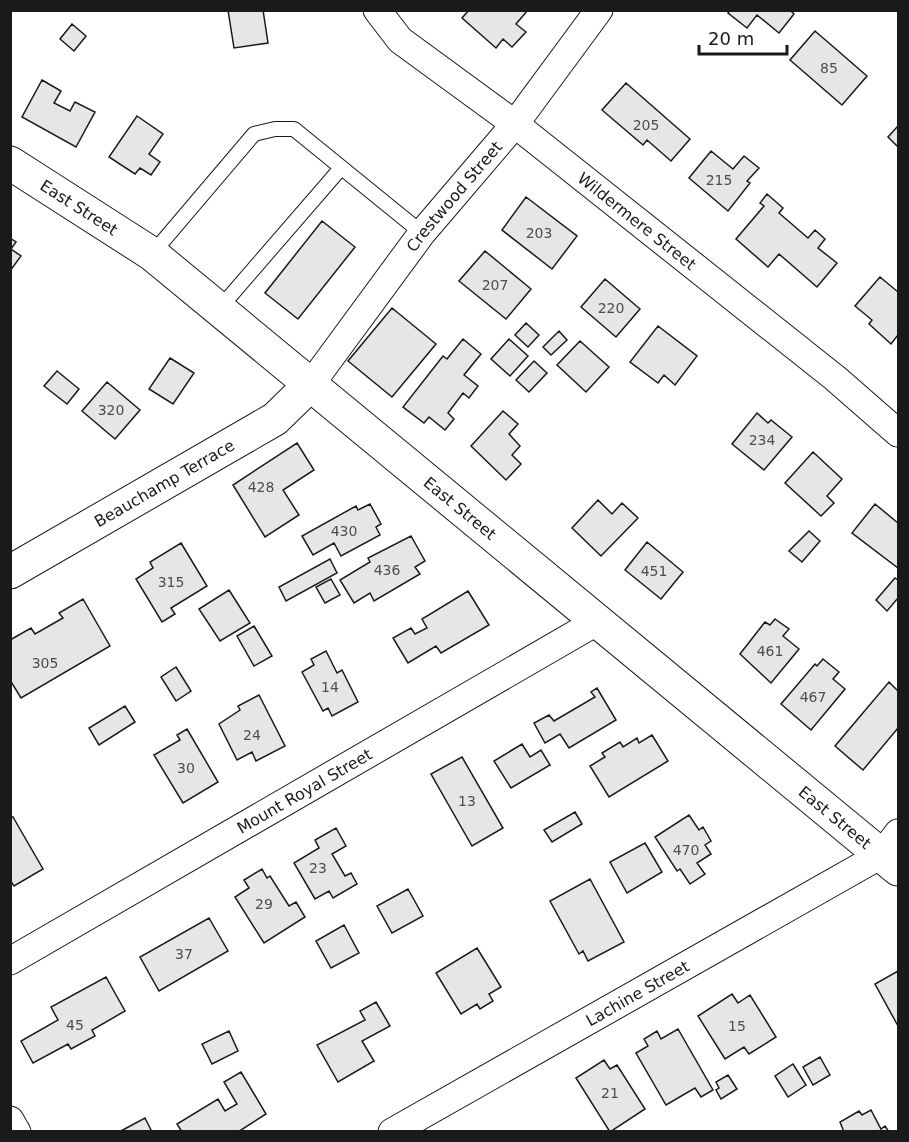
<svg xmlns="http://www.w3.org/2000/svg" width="909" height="1142" viewBox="0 0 909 1142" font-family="'DejaVu Sans',sans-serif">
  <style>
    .building { fill: #e6e6e6; stroke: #1a1a1a; stroke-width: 1.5 }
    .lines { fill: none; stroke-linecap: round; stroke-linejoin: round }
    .service-casing { stroke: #1a1a1a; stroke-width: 16 }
    .minor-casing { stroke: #1a1a1a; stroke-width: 29 }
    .tertiary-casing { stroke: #1a1a1a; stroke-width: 35 }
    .secondary-casing { stroke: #1a1a1a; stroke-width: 35 }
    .service { stroke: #fff; stroke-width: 14 }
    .minor { stroke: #fff; stroke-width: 27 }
    .tertiary { stroke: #fff; stroke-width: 33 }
    .secondary { stroke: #fff; stroke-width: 33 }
    .labels { text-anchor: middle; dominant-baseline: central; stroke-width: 4.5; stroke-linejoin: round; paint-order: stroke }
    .number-label { font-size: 14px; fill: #4d4d4d }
    .street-label { font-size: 16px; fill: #1a1a1a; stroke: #fff }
  </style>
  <rect width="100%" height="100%" fill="#fff"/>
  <path class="building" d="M228,10H263L268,43L234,48Z
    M469,10H528L516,24L526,32L512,47L503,39L496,48L462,18Z
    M730,10H790L794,14L779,33L757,15L747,28L728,13Z
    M72,24L86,36L74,51L60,39Z
    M815,31L867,76L842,105L790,60Z
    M42,80L61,91L54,103L70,111L75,102L95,112L76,147L22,117Z
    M626,83L690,139L671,161L647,140L643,145L602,110Z
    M137,116L163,134L149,154L160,162L151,175L140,168L135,174L109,157Z
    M898,126V147L888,137Z
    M711,151L733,169L744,156L759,168L747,181L750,183L728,211L689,178Z
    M767,194L783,208L779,213L808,238L815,230L825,239L818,248L837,263L817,287L779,254L768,267L736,239L764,206L760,203Z
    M526,197L577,236L552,269L502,230Z
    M322,221L355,247L298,319L265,293Z
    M10,238L16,242L11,249L21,256L10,271Z
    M485,251L531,289L506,319L459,281Z
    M880,277L898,292V335L891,344L869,324L872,320L855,306Z
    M605,279L640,309L616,337L581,307Z
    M392,308L436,344L392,397L348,361Z
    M526,323L539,335L528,347L515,335Z
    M658,326L697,356L675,385L664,375L658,383L630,362Z
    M559,331L567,340L551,355L543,347Z
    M463,339L481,354L464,375L478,386L469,398L463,393L448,413L454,419L445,430L429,417L424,423L403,407L443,356L447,359Z
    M509,339L528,356L510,376L491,359Z
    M580,341L609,367L586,392L557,365Z
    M170,358L194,373L173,404L149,389Z
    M534,361L547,373L529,392L516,380Z
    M57,371L79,389L67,404L44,386Z
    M107,382L140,410L115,439L82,411Z
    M503,411L518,424L509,434L520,446L512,455L521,464L506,480L471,446Z
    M757,413L768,423L771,420L792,437L764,470L732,444Z
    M297,443L314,470L283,490L299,515L265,537L233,485Z
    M813,452L842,479L827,496L834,503L821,516L785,483Z
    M598,500L612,514L622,503L638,518L601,556L572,528Z
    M370,504L381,524L376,527L380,535L341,556L334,543L313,555L302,536L356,506L358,510Z
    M875,504L898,523V568L852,533Z
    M809,531L820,541L802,562L789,551Z
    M411,536L425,561L415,567L420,574L374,601L370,593L354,603L340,580L370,562L368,558Z
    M647,542L683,572L661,599L625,570Z
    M181,543L207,586L171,608L175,614L162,622L136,579L153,568L150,562Z
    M330,559L337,573L286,601L279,587Z
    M895,578L898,580V598L887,611L876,600Z
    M331,579L340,595L325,603L316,587Z
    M229,590L250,623L220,641L199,609Z
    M468,591L489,625L441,653L436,646L408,663L393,638L411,628L415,634L427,628L422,619Z
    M83,599L110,646L21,698L10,680V640L31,628L35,634L63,618L59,613Z
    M775,619L789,629L783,636L799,649L771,683L740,654L765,622L770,625Z
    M254,626L272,656L254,666L237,636Z
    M326,651L337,673L342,670L358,702L332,716L328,708L323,711L302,672L314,665L311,659Z
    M823,659L839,672L833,679L845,689L811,730L781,704L815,664L817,666Z
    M176,667L191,691L176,701L161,677Z
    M889,682L898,691V728L863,770L835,746Z
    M597,688L616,720L569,748L560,734L545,743L534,723L549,715L554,721L595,697L591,692Z
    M259,695L285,746L256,761L252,752L237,760L219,724L240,710L238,706Z
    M125,706L135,722L99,745L89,728Z
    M187,729L218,782L183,803L154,755L180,740L177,735Z
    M652,735L668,761L609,797L590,766L605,757L602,753L620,742L623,747L637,738L639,743Z
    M522,744L530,757L541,750L550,765L511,788L494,761Z
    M462,757L503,828L472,846L431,774Z
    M575,812L582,824L552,842L544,830Z
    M689,815L699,830L703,827L711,841L705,845L711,854L697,863L705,874L690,884L680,869L677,871L655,837Z
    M13,817L43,869L14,886L10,880V818Z
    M336,828L346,846L332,854L345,876L351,873L357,884L333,898L329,891L315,899L294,863L319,848L315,840Z
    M645,843L662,872L627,893L610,862Z
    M262,869L267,878L270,876L289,906L296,902L305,917L264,943L235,897L249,888L244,880Z
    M590,879L624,942L588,961L583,951L579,954L550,901Z
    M408,889L423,916L392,933L377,906Z
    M209,918L228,951L159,991L140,957Z
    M344,925L359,953L331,968L316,941Z
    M477,948L501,987L489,994L493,1001L480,1009L477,1004L461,1014L436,973Z
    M898,971V1026L875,984Z
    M106,977L125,1011L92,1030L95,1036L71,1049L68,1044L33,1063L21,1041L58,1020L51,1007Z
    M732,994L738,1003L750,995L776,1037L749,1054L744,1047L725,1059L698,1016Z
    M376,1002L390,1026L362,1041L374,1061L338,1082L317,1045L365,1020L360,1011Z
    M678,1029L713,1090L701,1097L695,1088L666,1105L636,1053L648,1046L644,1039L657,1031L661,1039Z
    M229,1031L238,1051L212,1064L202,1044Z
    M820,1057L830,1075L813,1085L803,1067Z
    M604,1060L610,1069L617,1065L645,1109L610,1132L576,1078Z
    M793,1064L806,1085L788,1097L775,1076Z
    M241,1072L266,1114L238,1132H182L177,1124L218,1099L225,1111L237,1104L224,1082Z
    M728,1075L737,1089L721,1099L716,1090L719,1088L716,1082Z
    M871,1110L881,1129L885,1126L889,1132H844L840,1122L859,1111L862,1115Z
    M145,1118L152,1132H119Z"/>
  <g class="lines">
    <defs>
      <path id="service" d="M152,254L254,134L275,129H294L422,233
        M219,309L341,168"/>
      <g id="minor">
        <path id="s1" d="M377,10L400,40L515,124L835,378L898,433"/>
        <path id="s2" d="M311,384L422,233L515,124L599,10"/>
        <path id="s3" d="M10,961L598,621"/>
        <path d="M10,1120L17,1132"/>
        <path id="s4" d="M392,1132L881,855L898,833"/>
      </g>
      <g id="tertiary">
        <path id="s5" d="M10,572L275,419L311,384"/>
      </g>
      <g id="secondary">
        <path id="s6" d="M10,163L152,254L898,869"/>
      </g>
    </defs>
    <use href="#service" class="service-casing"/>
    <use href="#minor" class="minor-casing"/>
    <use href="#tertiary" class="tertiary-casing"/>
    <use href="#secondary" class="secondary-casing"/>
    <use href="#service" class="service"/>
    <use href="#minor" class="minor"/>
    <use href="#tertiary" class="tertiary"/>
    <use href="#secondary" class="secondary"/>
  </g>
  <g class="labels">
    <g class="number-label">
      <text x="829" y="68">85</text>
      <text x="646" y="125">205</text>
      <text x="719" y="180">215</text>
      <text x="539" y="233">203</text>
      <text x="495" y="285">207</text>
      <text x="611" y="308">220</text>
      <text x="111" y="410">320</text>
      <text x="762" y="440">234</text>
      <text x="261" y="487">428</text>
      <text x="344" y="531">430</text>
      <text x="387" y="570">436</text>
      <text x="654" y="571">451</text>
      <text x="171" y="582">315</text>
      <text x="770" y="651">461</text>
      <text x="45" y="663">305</text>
      <text x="330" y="687">14</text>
      <text x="813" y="697">467</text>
      <text x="252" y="735">24</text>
      <text x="186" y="768">30</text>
      <text x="467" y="801">13</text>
      <text x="686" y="850">470</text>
      <text x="318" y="868">23</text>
      <text x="264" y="904">29</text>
      <text x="184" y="954">37</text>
      <text x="75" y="1025">45</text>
      <text x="737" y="1026">15</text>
      <text x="610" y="1093">21</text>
    </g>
    <g class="street-label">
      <text stroke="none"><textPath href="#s2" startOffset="236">Crestwood Street</textPath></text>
      <text stroke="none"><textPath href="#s6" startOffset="82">East Street</textPath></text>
      <text stroke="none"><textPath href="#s1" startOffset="336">Wildermere Street</textPath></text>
      <text stroke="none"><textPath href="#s5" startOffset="178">Beauchamp Terrace</textPath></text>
      <text stroke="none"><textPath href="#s6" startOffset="568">East Street</textPath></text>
      <text stroke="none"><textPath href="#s3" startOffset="340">Mount Royal Street</textPath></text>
      <text stroke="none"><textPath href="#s6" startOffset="1054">East Street</textPath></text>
      <text stroke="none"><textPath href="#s4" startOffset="282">Lachine Street</textPath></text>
    </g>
  </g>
  <rect width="909" height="1142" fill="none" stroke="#1a1a1a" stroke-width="24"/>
  <path d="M699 45v9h88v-9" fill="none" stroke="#1a1a1a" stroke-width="3"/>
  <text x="708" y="45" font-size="18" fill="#1a1a1a" stroke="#ffffff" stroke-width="4.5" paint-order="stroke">20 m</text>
</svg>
